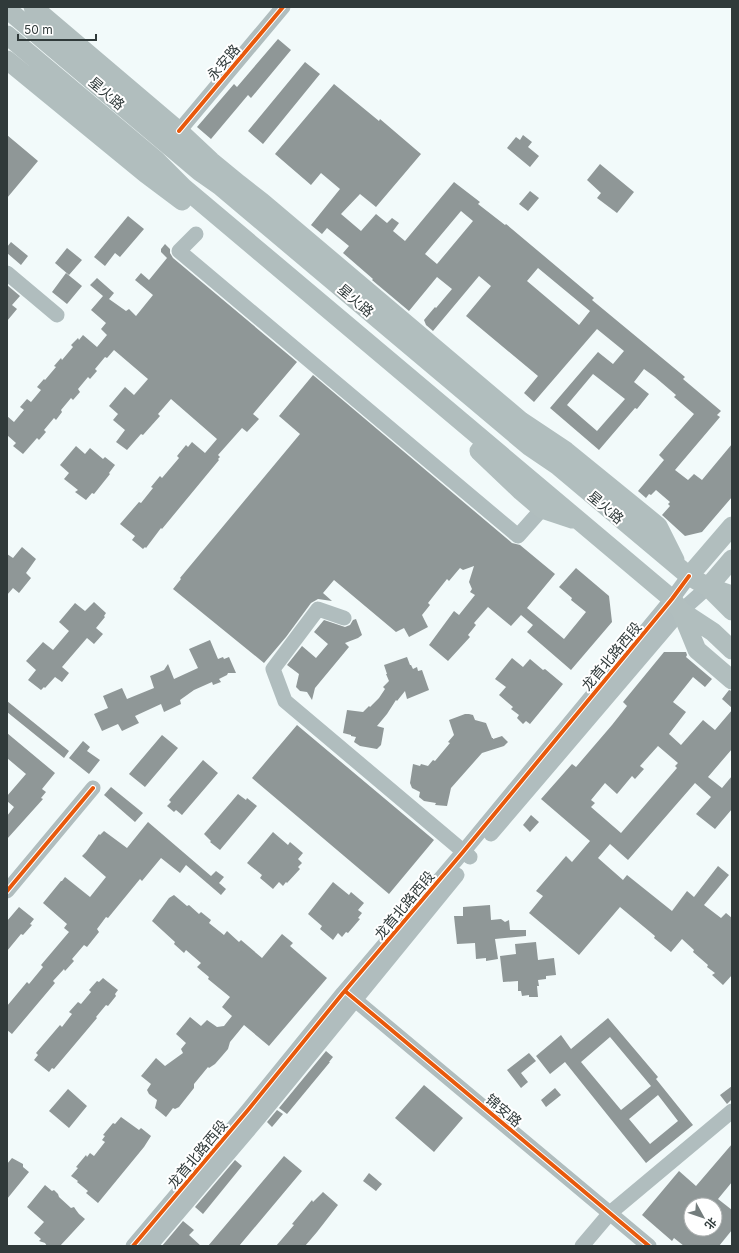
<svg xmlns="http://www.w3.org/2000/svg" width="739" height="1253" viewBox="0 0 739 1253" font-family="Inter,'Noto Sans SC',sans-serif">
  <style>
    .building { fill: #8f9797; fill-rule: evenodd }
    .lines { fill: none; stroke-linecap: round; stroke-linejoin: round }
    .minor { stroke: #b0bdbe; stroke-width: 15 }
    .major { stroke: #b1bebe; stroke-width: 19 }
    .cycleway-casing { stroke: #fff; stroke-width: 6 }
    .cycleway { stroke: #e8590c; stroke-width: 4 }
    .labels { text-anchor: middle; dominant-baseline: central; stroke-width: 4; stroke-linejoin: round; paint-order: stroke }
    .street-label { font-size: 14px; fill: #303a3a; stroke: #fff }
  </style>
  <rect width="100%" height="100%" fill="#f2fafa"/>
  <path class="building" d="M278,39L291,50L251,98L248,95L211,139L197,127L234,84L237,87Z
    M305,62L320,74L263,144L248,131Z
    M334,84L379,121L380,119L421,154L376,207L360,194L341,214L361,231L376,214L387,223L392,218L399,223L393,231L405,241L454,182L480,202L478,204L505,225L506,224L594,298L592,300L685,377L683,379L721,411L717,415L720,417L675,470L688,480L694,474L702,480L732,444V497L702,532L685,536L662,515L670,506L668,504L670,502L656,490L651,495L649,494L646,498L638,491L664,460L659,455L694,414L674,397L676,395L655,377L644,369L634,382L649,394L637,409L635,408L599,450L550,408L598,352L613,364L624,351L597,329L534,402L524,393L538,376L466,316L491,286L479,276L433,331L426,325L424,320L435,307L436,308L452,289L437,277L409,311L372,280L373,279L343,253L349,246L327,228L322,234L311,225L340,189L321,173L311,185L275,154ZM461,211L473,221L437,264L425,254ZM538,268L590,311L579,325L527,281ZM593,374L625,399L597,431L567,405Z
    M7,135L38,161L7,198Z
    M523,135L532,142L528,147L539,156L530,167L507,148L516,137L520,140Z
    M600,164L634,192L617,213L597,198L601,193L587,180Z
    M530,191L539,198L528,211L519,204Z
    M128,216L144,229L120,257L115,253L105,266L94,257Z
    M11,242L28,256L21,265L7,253V247Z
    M165,244L170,249V253L173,258L297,362L253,414L259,419L247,432L242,428L218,455L220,457L218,459L219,460L162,529L161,528L146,548L145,547L143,549L132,540L135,536L120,524L139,502L141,503L153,488L151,487L160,476L162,478L179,458L177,456L186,445L188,447L192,442L205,453L217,439L171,399L158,414L160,416L143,435L141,434L127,450L116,442L125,430L113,420L118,414L109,406L125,387L134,395L148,379L114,350L107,358L105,357L95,369L97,371L90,379L88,377L78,389L80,392L73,400L71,398L61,410L62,412L56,420L54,418L44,430L46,432L39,440L37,438L23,454L13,446L16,443L7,435V416L14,422L24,410L20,407L27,399L31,402L41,390L37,387L44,379L45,380L56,367L54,366L61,358L62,360L73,347L71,345L78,338L79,340L83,335L97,347L107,335L101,329L106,323L91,310L103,296L90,285L97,278L114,293L109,299L126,311L129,309L136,316L153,295L135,280L141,273L149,280L167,258L161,252V249Z
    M67,248L82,260L69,275L55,263Z
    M66,273L82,286L67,304L52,292Z
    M7,285L20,296L12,305L17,309L7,321Z
    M313,375L512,543L520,545L555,574L527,608L564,639L586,612L571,600L572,598L559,587L576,568L609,596L612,622L571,670L527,632L533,625L521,615L511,626L488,607L474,623L476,625L468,635L470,637L448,661L429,645L454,611L459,615L475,595L470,592L472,589L469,582L474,566L463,570L460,568L449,581L447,579L428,603L430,605L422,615L428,627L409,637L404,628L396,632L334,580L323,593L332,601L318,599L311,603L286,637L264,663L173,589L181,579L180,578L300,434L279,416Z
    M76,446L85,454L90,448L103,459L105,457L115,465L109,473L110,474L94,494L92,493L86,500L75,492L78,490L64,479L69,473L60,465Z
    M22,547L36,559L26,573L31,578L19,593L13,588L7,595V554L13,558Z
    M94,602L106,613L104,616L105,617L96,628L103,634L94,644L87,638L62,667L69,673L62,682L55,677L45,688L44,687L41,690L28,680L36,670L26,661L43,642L53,650L69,631L59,622L75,603L85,611Z
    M356,619L362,635L358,638L345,643L349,647L315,688L312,700L307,692L300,691L296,687L299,674L287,665L302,646L316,658L328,644L314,632L324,620L345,627L350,625L353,620Z
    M210,640L218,659L223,657L224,659L229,657L236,673H228L227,675L219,679L221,682L213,685L212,682L194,690L180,700L181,704L164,712L161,704L135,716L139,723L122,731L118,724L102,731L94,714L108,708L103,696L122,688L127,699L154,688L150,676L164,670L168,664L174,679L198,668L189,649Z
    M664,652H686L687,655L686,657L712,679L705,687L693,677L673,702L686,712L669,734L681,745L703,720L715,730L732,710V749L708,777L722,788L732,776V809L715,829L696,814L711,797L695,783L628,860L610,844L598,858L623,880L627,875L672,911L687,891L694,897L718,866L729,875L704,905L721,918L726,913L732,918V975L723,985L712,975L715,973L707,967L708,965L693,952L694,950L682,939L671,952L654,938L655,936L620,907L579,955L529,913L543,896L536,891L566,856L572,862L590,841L541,799L572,764L576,767L612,725L627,706L623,702ZM658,746L678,763L675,766L677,768L621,833L591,807L595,803L591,800L605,783L617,794L632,776L635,779L644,769L640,766Z
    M407,657L410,665H411L413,669L417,667L418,671L422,670L429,690L407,699L405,691L397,701L396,700L387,714L377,726L384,728L381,745L377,749L360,746L354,742L356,737L351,736V735L343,733L347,710L363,712L369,706L370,707L379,698L385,689L383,687L389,681L386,674H387L384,665Z
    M512,658L523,667L530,659L543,670L545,669L563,684L530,724L526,721L523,724L517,718L519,715L511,709L513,707L499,695L506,687L495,679Z
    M729,690L732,691V708L722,699Z
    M7,701L69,751L64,758L7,712Z
    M465,714H469L473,715L475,720L486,723L492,738H493V739L502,736L508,742L504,746L482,753L451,788L447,806L435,805L436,803L424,801L419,797L420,792L412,788L410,783L413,764L420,766L421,764L428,766L433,760L435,761L450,743L448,742L454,735L449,720Z
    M297,725L434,840L389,894L252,778Z
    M7,733L55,773L42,789L46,792L41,798L43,799L7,839V816L14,807L7,801V796L26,774L7,758Z
    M162,735L178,748L145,787L129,774Z
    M83,741L90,747L87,751L100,760L89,774L69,758Z
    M203,760L218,773L182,815L176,810L174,812L167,806L171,802L169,800Z
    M111,787L143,813L135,822L104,795Z
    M238,794L246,800L247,798L257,806L220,850L210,842L211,841L204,834Z
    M531,815L539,822L530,832L523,825Z
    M148,822L211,876L216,871L224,877L219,883L226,889L221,895L186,865L180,873L161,858L142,881L140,879L108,918L106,917L97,929L99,932L87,947L84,945L72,959L74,961L65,971L64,969L53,981L55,983L12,1034L7,1030V1006L27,982L29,984L43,967L41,965L69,932L64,928L67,924L43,903L61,881H62L65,877L90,897L106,877L82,856L86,852L99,834L100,835L104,831L127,848Z
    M273,832L288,845L290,842L303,853L298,859L302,863L298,867L300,869L287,883L286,882L283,886L279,882L273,889L260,878L262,875L247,863Z
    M333,882L349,895L351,892L364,903L358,910L362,913L358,918L360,919L348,933L346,932L342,937L338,933L333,940L320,929L322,926L308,914Z
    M174,895L187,906L189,905L199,914L201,912L211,920L209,923L224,935L227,931L239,942L241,940L262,958L282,934L293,943L290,946L327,978L269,1046L244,1025L230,1042L228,1049L222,1056L215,1064L209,1068L208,1067L194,1084V1088L179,1107L175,1109L173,1108L166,1117L155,1108L157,1100L149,1094L147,1090L151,1084L141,1076L156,1058L165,1066L183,1053L181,1049L186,1043L176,1034L190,1017L201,1026L207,1020L217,1027L224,1026L232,1016L222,1007L230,997L208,979L209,977L197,967L201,963L186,950L184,953L174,944L175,942L152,921L169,898Z
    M490,905L491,920L501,919L505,922L509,920L510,930H526V936L495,939L498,959L486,961V958L476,959L475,943L457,944L454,916H463V907Z
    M19,907L34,919L30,924L32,925L23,935L21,934L7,951V921Z
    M536,942L538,960L554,958L556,975L546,976V979L538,980L539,986H537L538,997H529V995L522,996L521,991H518V981L503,982L500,956L516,954L515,944Z
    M103,978L118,990L115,994L116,996L108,1006L106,1005L96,1017L97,1018L54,1069L52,1068L49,1072L34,1060L38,1055L36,1053L60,1025L62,1027L72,1014L69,1012L78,1002L81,1004L91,992L89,990L97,981L99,982Z
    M608,1018L658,1077L656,1079L693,1125L646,1163L565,1062L550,1074L536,1056L561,1035L571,1049ZM610,1037L651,1086L621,1110L581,1062ZM658,1095L678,1121L650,1144L629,1119Z
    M326,1051L333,1057L329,1062H330L287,1114L279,1108Z
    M529,1053L536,1061L521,1073L528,1082L521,1088L507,1070Z
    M424,1085L463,1118L434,1152L395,1118Z
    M732,1086V1099L727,1104L720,1095Z
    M555,1088L561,1095L546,1107L541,1100Z
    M68,1089L87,1106L69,1128L49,1111Z
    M277,1110L283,1114L272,1127L267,1122Z
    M121,1117L139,1130L141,1128L151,1136L144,1147L98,1203L86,1193L88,1191L77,1182L78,1181L71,1176L78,1168L76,1167L86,1155L87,1157L90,1153L94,1156L105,1142L102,1140L105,1136L103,1135L113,1123L115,1124Z
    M732,1144V1182L718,1199L732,1210V1230L719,1246H684L674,1238L672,1241L642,1215L679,1171L696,1186ZM691,1205H715V1229H691Z
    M284,1156L302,1171L239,1246H208Z
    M12,1158L23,1164V1167L29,1172L7,1199V1164Z
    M235,1160L242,1166L203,1214L195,1207Z
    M369,1173L382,1184L376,1191L363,1181Z
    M45,1185L52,1191L54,1190L58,1194L59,1197L71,1208L74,1207L76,1210L79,1214L85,1219L60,1246H47L45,1243L39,1241L41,1239L34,1233L44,1222L27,1207Z
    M323,1192L338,1205L317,1232L305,1246H276L294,1225L292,1224L312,1200L313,1202Z
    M183,1221L194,1230L189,1235L201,1246H162Z"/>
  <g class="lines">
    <path class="minor" d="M179,131L283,7
      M196,234L179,251L518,536L542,509
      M7,273L57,315
      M344,618L318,609L273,669L285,701L470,857
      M491,834L681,611L708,587
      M7,891L93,788
      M348,994L649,1246
      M133,1246L248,1110L343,993L463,852L672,599L689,576
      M150,1246L258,1119L457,875
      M582,1246L610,1213L732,1111"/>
    <path class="major" d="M33,7L179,131L211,161L239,184L262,202L521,421L566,451L658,526L675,560
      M7,9L200,172L220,186L530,447L558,466L689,576L708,587L732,595
      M7,35L156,160L183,187L672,599L681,611L697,650L732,680
      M7,60L146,174L182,201
      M479,451L521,491L542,509L572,519
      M689,576L732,526
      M708,587L732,559
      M711,590L732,611
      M681,611L713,632L732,650"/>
    <defs>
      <path id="cycleway" d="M179,131L283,7
        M7,891L93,788
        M345,991L649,1246
        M133,1246L248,1110L343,993L463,852L672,599L689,576"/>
    </defs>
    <use href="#cycleway" class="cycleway-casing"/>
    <use href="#cycleway" class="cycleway"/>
  </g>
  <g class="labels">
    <g class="street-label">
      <text transform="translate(223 62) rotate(-50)">永安路</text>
      <text transform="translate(107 93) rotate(40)">星火路</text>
      <text transform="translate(356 300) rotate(40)">星火路</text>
      <text transform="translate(606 507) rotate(40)">星火路</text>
      <text transform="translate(611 656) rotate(-50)">龙首北路西段</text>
      <text transform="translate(404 905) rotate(-50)">龙首北路西段</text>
      <text transform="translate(504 1110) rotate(40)">锦安路</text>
      <text transform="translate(197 1154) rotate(-50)">龙首北路西段</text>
    </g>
  </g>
  <rect width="739" height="1253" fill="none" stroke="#303a3a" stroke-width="16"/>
  <g transform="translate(703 1217) rotate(130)"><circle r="19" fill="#ffffff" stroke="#acb0b0"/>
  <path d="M0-3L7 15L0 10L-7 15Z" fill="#747d7d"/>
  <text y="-6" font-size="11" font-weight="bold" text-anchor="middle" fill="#303a3a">北</text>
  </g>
  <path d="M18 34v6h78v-6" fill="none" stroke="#303a3a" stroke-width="2"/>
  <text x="24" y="34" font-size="12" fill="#303a3a" stroke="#ffffff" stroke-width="3" paint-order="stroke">50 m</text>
</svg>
